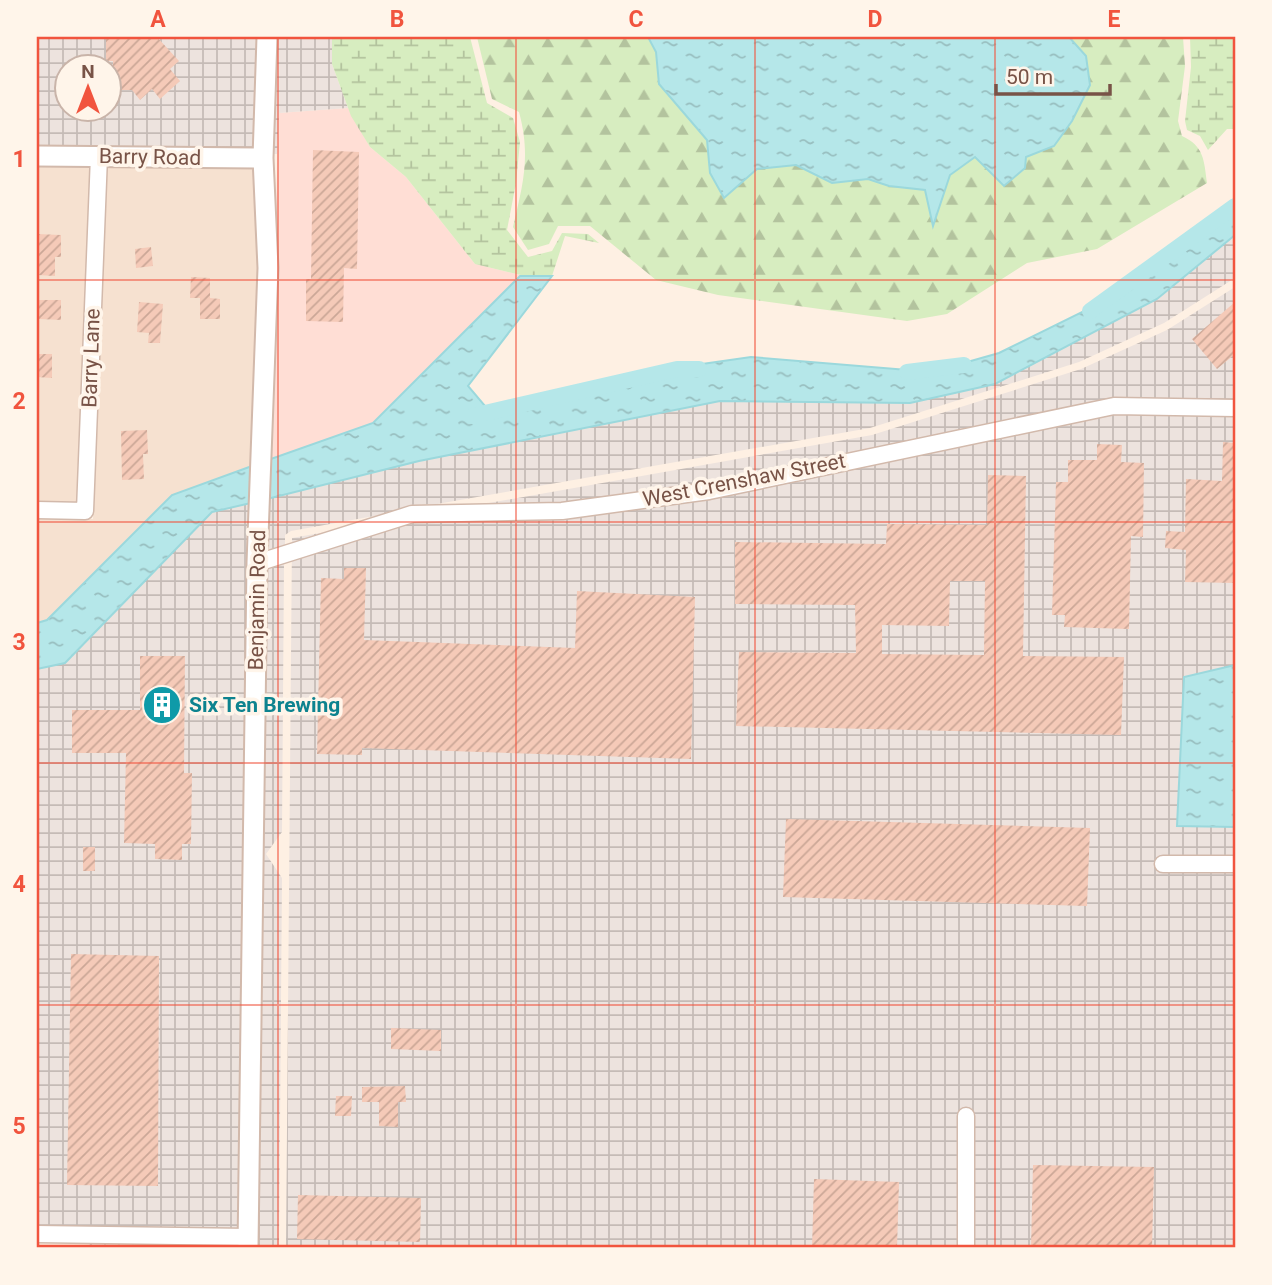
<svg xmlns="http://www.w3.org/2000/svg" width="1272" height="1285" viewBox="0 0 1272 1285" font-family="Roboto,sans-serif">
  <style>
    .residential { fill: #f6e1d0 }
    .commercial { fill: #ffded5 }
    .industrial { fill: url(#industrial-grid); fill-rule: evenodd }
    .forest { fill: url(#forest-firs) }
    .wetland { fill: url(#wetland-marsh) }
    .water { fill: url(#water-ripples); stroke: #9bd8dc; stroke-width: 2 }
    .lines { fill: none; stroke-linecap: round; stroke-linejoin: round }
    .canal { stroke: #b5e7e9; stroke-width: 16 }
    .building { fill: url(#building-hatch); fill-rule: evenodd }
    .minor-casing { stroke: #d2b9ab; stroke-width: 19 }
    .tertiary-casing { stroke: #d2b9ab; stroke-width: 23 }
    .minor { stroke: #fff; stroke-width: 16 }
    .tertiary { stroke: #fff; stroke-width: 19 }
    .grid { fill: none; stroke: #f1543e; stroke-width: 2; stroke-opacity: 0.55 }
    .labels { text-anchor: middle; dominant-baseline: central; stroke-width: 7; stroke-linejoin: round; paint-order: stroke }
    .street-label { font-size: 21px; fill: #785347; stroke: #fff5ea }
    .culture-label { font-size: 21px; font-weight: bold; fill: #0d838f; stroke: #fff5ea; text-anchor: start }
    .neatline { fill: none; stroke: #f1543e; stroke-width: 2.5 }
    .grid-label { font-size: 23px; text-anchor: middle; font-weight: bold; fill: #f1543e }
  </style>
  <defs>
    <pattern id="industrial-grid" width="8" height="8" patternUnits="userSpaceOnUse" patternTransform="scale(1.75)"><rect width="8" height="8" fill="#ede3de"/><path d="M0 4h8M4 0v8" fill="none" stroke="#c5bbb6"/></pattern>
    <pattern id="forest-firs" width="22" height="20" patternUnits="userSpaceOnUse" patternTransform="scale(1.75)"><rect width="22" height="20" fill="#d7edc0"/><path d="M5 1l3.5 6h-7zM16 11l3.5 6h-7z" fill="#b3c39e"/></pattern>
    <pattern id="wetland-marsh" width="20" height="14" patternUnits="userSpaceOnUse" patternTransform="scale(1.75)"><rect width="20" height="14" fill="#d7edc0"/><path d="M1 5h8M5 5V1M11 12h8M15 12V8" fill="none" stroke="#b3c39e"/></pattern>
    <pattern id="water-ripples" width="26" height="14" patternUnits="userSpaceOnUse" patternTransform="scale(1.75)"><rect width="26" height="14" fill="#b5e7e9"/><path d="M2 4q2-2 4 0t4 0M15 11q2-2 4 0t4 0" fill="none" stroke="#98bebf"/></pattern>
    <pattern id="building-hatch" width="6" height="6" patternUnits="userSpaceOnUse" patternTransform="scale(1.75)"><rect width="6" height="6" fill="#f5cab8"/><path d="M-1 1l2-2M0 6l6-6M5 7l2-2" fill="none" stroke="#cba797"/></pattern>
  </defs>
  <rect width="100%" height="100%" fill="#fef0e3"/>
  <path class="residential" d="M37,164L91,165L78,502L37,501Z
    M107,165L256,166L260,268L252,466L172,495L47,620L37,623V519H93Z"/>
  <path class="commercial" d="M348,108L370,147L406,177L475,264L525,276L520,277L373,423L268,460L279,113Z"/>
  <path class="industrial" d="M37,37H259L256,149L37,147ZM66,66H108V108H66Z
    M275,37H332V64L348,108L279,113L277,154H271Z
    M1235,235V278L1164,323L1079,362L870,428L437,504L410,505L380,515L291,531L285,535V545L265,551L267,499L419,461L720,401L910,403L995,384L1157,299Z
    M1235,287V1248H286L292,538L872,435L1081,369L1167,330Z
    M251,503L247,558L240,1228L37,1226V669L65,663L212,512Z
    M284,564L282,832L266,854L282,878L279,1248H255L264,570Z
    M89,1244L240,1246V1248H88Z"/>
  <path class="forest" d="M477,37H1183L1185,66L1178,121L1182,136C1204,146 1204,160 1207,183L1097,249L1027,263L947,314L907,321L718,295L656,280L590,226H558L549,244L528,250L513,227C523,184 531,156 519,112L492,99Z"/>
  <path class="wetland" d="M332,37H470L487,103L513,118L520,142L516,183L507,230L528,257L552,251L562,233L588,234L599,243L565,236L552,276H525L475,264L406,177L370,147L351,116L332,64Z
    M1190,37H1235V129H1227L1208,150L1200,136L1187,130L1185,121L1191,67Z"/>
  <path class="water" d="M648,37H1069L1086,56L1090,85L1072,121L1054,146L1026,157L1025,168L1004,186L975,157L950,175L933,226L925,190L889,186L868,179L832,183L796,165L757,169L724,198L710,173L707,140L659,84L656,52Z
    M1235,211V235L1157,299L995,384L910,403L720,401L419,461L267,499L268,460L373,423L520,276H552L468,386L490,412L688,366L751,357L932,372L999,353L1125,291Z
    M252,466L251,503L212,512L65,663L37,669V623L47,620L172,495Z
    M1235,665V827L1177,826L1184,677Z"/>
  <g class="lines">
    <path class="canal" d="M1090,311L1235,206
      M907,372L964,365
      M472,416L677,369H699"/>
  </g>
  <path class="building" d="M106,37H157L179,61L170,69L180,81L160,99L152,89L140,100L132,90H113V61H106Z
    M313,150L359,152L357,269L344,268L343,322L306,321V279H311Z
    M37,234L61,235V257H55V276L37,275Z
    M151,247L153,266L136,268L135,249Z
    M191,277L210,278V298L220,299V319H200V298H190Z
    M39,300H61V320L39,319Z
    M139,302L163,304L160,343H148L149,333L137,332Z
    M1235,302V354L1217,369L1192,339Z
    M37,354H52V378L37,377Z
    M147,430L148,454H143L144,479L122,480L121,431Z
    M1223,442L1235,443V583L1185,582L1186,550L1165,548L1166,531L1185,532L1186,479L1222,481Z
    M1097,444L1122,445L1121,462L1144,463L1143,537L1131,536L1129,629L1064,627L1065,615H1052L1056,482H1068V460H1097Z
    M988,475L1026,476L1023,656L1124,657L1121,735L736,726L739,652L856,653L855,605L735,604V542L886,544L887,524L987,525ZM950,581H985L984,655L882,654V625L949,626Z
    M344,568H366L364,640L575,648L577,591L695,597L691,759L362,748V755L317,754L321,578L344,579Z
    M140,656H185L184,773H192L191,844H182V860L155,859V844L124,843L126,753H72V710H140Z
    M786,819L1090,828L1087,906L783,897Z
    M83,847H95V871H83Z
    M71,954L159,956L158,1186L67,1185Z
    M391,1028L441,1030V1051L391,1049Z
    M405,1086L406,1102H398V1127L379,1126V1102H362V1087Z
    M336,1096H352L351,1116H335Z
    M1033,1165L1154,1167L1152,1248H1031Z
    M814,1179L899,1182L897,1248H812Z
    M298,1195L421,1198L420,1242L297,1239Z"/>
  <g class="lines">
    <defs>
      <path id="minor" d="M37,510L85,511L99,156
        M257,563L412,514L562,511L709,491L1114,406L1235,408
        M1163,864H1235
        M966,1116V1248
        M37,1234L248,1237"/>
      <path id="tertiary" d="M37,156L263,158
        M248,1248L257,563L268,268L263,158L267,37"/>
    </defs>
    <use href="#minor" class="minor-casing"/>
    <use href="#tertiary" class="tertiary-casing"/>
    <use href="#minor" class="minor"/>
    <use href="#tertiary" class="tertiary"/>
  </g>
  <path class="grid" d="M278,37V1248M516,37V1248M755,37V1248M995,37V1248M37,280H1235M37,522H1235M37,763H1235M37,1005H1235"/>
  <defs>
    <symbol id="building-disc" viewBox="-11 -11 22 22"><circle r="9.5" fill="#0f9aa8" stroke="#fff5ea"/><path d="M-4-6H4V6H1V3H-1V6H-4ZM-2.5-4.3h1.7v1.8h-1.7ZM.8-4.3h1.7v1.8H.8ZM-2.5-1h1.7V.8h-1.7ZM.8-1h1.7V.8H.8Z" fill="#fff"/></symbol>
  </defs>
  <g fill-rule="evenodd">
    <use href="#building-disc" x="140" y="683" width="44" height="44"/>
  </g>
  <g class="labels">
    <g class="street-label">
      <text transform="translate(150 157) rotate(1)">Barry Road</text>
      <text transform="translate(91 358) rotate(-88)">Barry Lane</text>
      <text transform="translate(744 480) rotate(-11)">West Crenshaw Street</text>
      <text transform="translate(257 600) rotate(-89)">Benjamin Road</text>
    </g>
    <g class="culture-label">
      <text x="189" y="705">Six Ten Brewing</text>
    </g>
  </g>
  <rect width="1272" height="1285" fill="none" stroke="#fff5ea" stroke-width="77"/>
  <g transform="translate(88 88)"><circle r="33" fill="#fff5ea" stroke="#c9b4a9" stroke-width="2"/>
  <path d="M0-5L12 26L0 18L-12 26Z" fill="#f1543e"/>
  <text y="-10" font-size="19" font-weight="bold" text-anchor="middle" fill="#785347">N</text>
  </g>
  <path d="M996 84v10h114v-10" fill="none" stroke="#785347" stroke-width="3.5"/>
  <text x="1006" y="84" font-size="21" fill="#785347" stroke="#fff5ea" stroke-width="5" paint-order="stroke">50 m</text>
  <rect x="38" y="38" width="1196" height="1208" class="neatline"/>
  <g class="grid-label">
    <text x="158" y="27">A</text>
    <text x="397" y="27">B</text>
    <text x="636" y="27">C</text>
    <text x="875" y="27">D</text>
    <text x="1114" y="27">E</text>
    <text x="19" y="167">1</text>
    <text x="19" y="409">2</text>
    <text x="19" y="650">3</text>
    <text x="19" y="892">4</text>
    <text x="19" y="1134">5</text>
  </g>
</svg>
